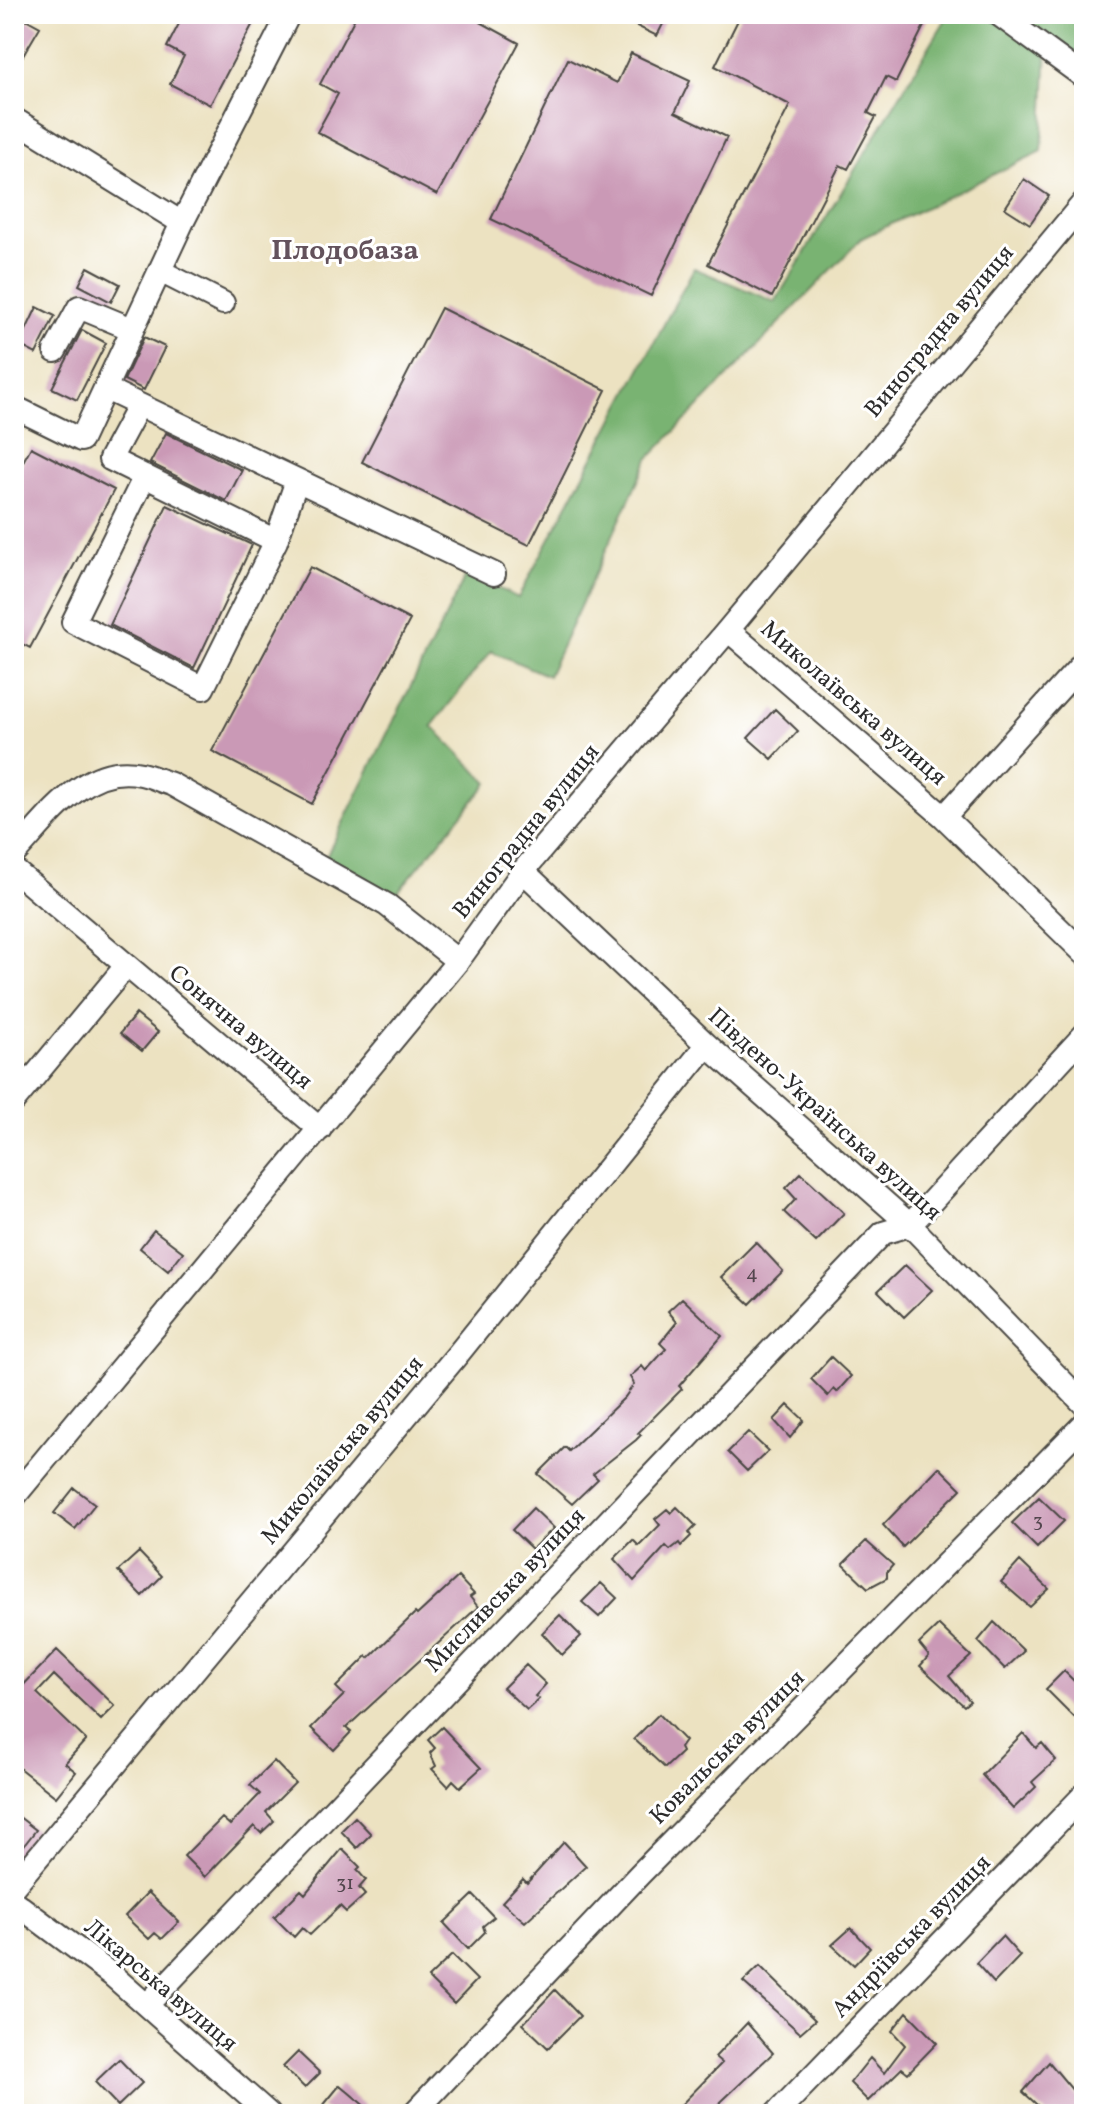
<svg xmlns="http://www.w3.org/2000/svg" width="1098" height="2128" viewBox="0 0 1098 2128" font-family="Vollkorn,serif">
  <style>
    .forest { fill: #79b372; stroke: #526f4e; stroke-width: 2 }
    .building { fill: #ca99b6 }
    .lines { fill: none; stroke-linecap: round; stroke-linejoin: round }
    .minor-casing { stroke: #484642; stroke-width: 26 }
    .minor { stroke: #fff; stroke-width: 22 }
    .labels { text-anchor: middle; dominant-baseline: central; stroke-width: 6; stroke-linejoin: round; paint-order: stroke }
    .number-label { font-size: 20px; fill: #53464e }
    .street-label { font-size: 24px; fill: #2b2b2b; stroke: #fff }
    .quarter-label { font-size: 28px; font-weight: bold; fill: #63525c; stroke: #fff }
  </style>
  <rect width="100%" height="100%" fill="#fff"/>
  <filter id="ink" filterUnits="userSpaceOnUse"><feTurbulence type="fractalNoise" baseFrequency=".0125" numOctaves="2"/><feDisplacementMap in="SourceGraphic" scale="16" xChannelSelector="R" yChannelSelector="G"/><feConvolveMatrix kernelMatrix="1 2 1 2 8 2 1 2 1" color-interpolation-filters="sRGB"/></filter>
  <filter id="wash" filterUnits="userSpaceOnUse"><feTurbulence type="fractalNoise" baseFrequency=".006" numOctaves="4" result="noise"/><feDisplacementMap in="SourceGraphic" scale="32" xChannelSelector="R" yChannelSelector="G"/><feGaussianBlur stdDeviation="1.8" result="paint"/><feColorMatrix in="noise" values="0 0 0 0 0 0 0 0 0 0 0 0 0 0 0 0 0 1.4 0 .05"/><feComposite in="paint" operator="in"/></filter>
  <g filter="url(#wash)">
    <rect width="100%" height="100%" fill="#ece2c1"/>
    <path class="forest" d="M949,14H998L1047,47L1042,151L862,238L648,459L548,676L491,651L432,726L488,783L387,905L321,867L467,573L518,598L694,268L775,302Z
      M1016,14H1084V70Z"/>
    <g id="blocks">
      <path class="building" d="M184,14H258L210,105L170,84L184,56L167,47Z
        M357,14H466L519,43L437,195L317,132L338,94L320,84Z
        M612,14H668L657,36Z
        M741,14H930L896,82L886,77L868,113L876,117L848,169L840,165L772,297L708,264L790,105L715,66Z
        M22,17L40,27L14,71V31Z
        M631,53L690,81L675,112L727,137L651,296L491,219L568,59L617,83Z
        M1024,179L1049,196L1030,224L1005,208Z
        M88,267L120,284L111,302L79,285Z
        M37,307L55,316L36,354L19,345Z
        M441,308L606,390L529,545L362,462Z
        M82,330L106,343L77,400L52,388Z
        M144,337L165,347L144,390L124,380Z
        M166,433L242,470L226,501L150,463Z
        M31,447L114,490L30,648L14,640V478Z
        M167,505L252,545L194,668L110,625Z
        M310,567L410,620L312,804L212,751Z
        M775,709L798,731L772,759L748,738Z
        M136,1014L158,1032L142,1051L120,1033Z
        M801,1173L844,1213L816,1242L784,1212L796,1199L786,1188Z
        M154,1230L183,1252L168,1271L140,1248Z
        M756,1242L783,1271L750,1304L721,1277Z
        M905,1265L932,1290L904,1317L878,1291Z
        M682,1298L722,1336L679,1386L682,1389L638,1433L641,1435L636,1440L593,1474L598,1479L572,1504L538,1474L565,1447L569,1451L625,1397L634,1384L630,1377L642,1366L646,1371L666,1349L660,1343L677,1322L668,1311Z
        M831,1357L851,1376L837,1392L834,1389L828,1396L811,1379Z
        M788,1405L804,1420L790,1438L774,1420Z
        M748,1432L768,1451L747,1471L728,1452Z
        M939,1467L961,1489L903,1547L883,1525Z
        M74,1488L95,1504L75,1529L54,1513Z
        M1039,1497L1064,1521L1037,1548L1012,1523Z
        M677,1507L696,1526L689,1533L691,1536L681,1546L679,1543L670,1550L666,1546L634,1581L614,1559L633,1540L639,1546L660,1525L655,1519L667,1509L671,1513Z
        M533,1508L554,1528L532,1549L512,1530Z
        M866,1541L893,1565L887,1572V1578L868,1588L843,1564Z
        M139,1552L162,1576L142,1596L118,1571Z
        M1020,1561L1049,1589L1030,1607L1001,1582Z
        M458,1577L474,1594L470,1597L478,1607L346,1728L351,1732L334,1750L311,1728L344,1695L336,1687L367,1656L369,1658L415,1613L417,1615Z
        M601,1583L617,1598L599,1617L582,1602Z
        M560,1615L581,1636L562,1655L542,1633Z
        M994,1622L1024,1651L1005,1669L978,1641Z
        M939,1625L971,1656L949,1676L970,1701L964,1706L920,1666L929,1656L919,1644Z
        M57,1650L115,1706L101,1720L54,1675L37,1693L86,1740L65,1763L76,1772L56,1797L14,1764V1695Z
        M526,1665L546,1684L535,1696L539,1699L527,1710L503,1688Z
        M1064,1671L1084,1691V1707L1074,1717L1046,1689Z
        M659,1714L685,1741L680,1748L682,1752L665,1768L634,1739Z
        M442,1727L481,1768L460,1787L453,1780L448,1786L432,1769L436,1766L430,1753L435,1748L428,1740Z
        M1023,1733L1036,1748L1042,1743L1056,1760L1032,1782L1036,1787L1013,1809L982,1775Z
        M274,1761L295,1783L266,1812L274,1821L261,1833L254,1826L205,1877L184,1856L222,1818L230,1825L260,1794L250,1785Z
        M14,1813L36,1830L14,1858Z
        M355,1817L371,1834L357,1848L341,1831Z
        M564,1842L586,1866L525,1922L502,1902L523,1879L527,1883Z
        M342,1849L360,1867L357,1870L366,1880L359,1888L365,1895L346,1912L340,1906L310,1935L302,1928L294,1937L274,1917L301,1890L305,1894Z
        M148,1892L179,1922L162,1939L155,1933L149,1939L125,1916Z
        M473,1895L494,1917L483,1926L485,1932L468,1949L444,1923Z
        M851,1928L870,1948L854,1965L832,1945Z
        M1002,1936L1020,1956L994,1983L976,1963Z
        M452,1955L477,1980L454,2004L428,1978Z
        M760,1966L815,2020L800,2033L743,1982Z
        M555,1990L580,2016L548,2048L523,2024Z
        M907,2012L937,2043L908,2073L902,2068L868,2101L850,2083L870,2058L884,2073L905,2045L892,2031Z
        M747,2023L773,2053L708,2114H672L722,2063L715,2057Z
        M298,2052L320,2073L305,2088L283,2067Z
        M119,2059L142,2083L118,2106L95,2082Z
        M1049,2062L1084,2104L1076,2114H1047L1023,2092Z
        M340,2085L374,2114H330L322,2107Z"/>
    </g>
  </g>
  <g filter="url(#ink)">
    <use href="#blocks" fill-opacity="0" stroke="#484642" stroke-width="2"/>
    <g class="lines">
      <defs>
        <path id="minor" d="M998,14L1084,77
          M14,119L182,223L81,440L14,407
          M182,223L289,14
          M160,271L223,303
          M55,351L79,307L132,329
          M106,389L494,574
          M139,405L110,459L276,541
          M145,476L73,622L203,688L276,541L297,480
          M728,630L944,817L1084,953
          M944,817L1084,662
          M14,854C47,820 85,761 141,774C151,776 161,781 171,784L387,905L458,961
          M14,870L320,1129
          M523,871L707,1045L910,1225L1084,1404
          M14,1101L126,966
          M910,1225L1084,1035
          M14,1497L458,961L523,871L728,630L1084,202
          M14,1886L458,1354L707,1045
          M14,1902L112,1975L269,2114
          M147,2005L883,1233L910,1225
          M413,2114L640,1874L1084,1424
          M776,2114L1084,1795"/>
      </defs>
      <use href="#minor" class="minor-casing"/>
      <use href="#minor" class="minor"/>
    </g>
  </g>
  <g class="labels">
    <g class="number-label">
      <text x="752" y="1274">4</text>
      <text x="1038" y="1522">3</text>
      <text x="345" y="1884">31</text>
    </g>
    <g class="street-label">
      <text transform="translate(940 332) rotate(-50)">Виноградна вулиця</text>
      <text transform="translate(853 704) rotate(41)">Миколаївська вулиця</text>
      <text transform="translate(527 832) rotate(-51)">Виноградна вулиця</text>
      <text transform="translate(240 1028) rotate(40)">Сонячна вулиця</text>
      <text transform="translate(824 1115) rotate(42)">Південо-Українська вулиця</text>
      <text transform="translate(343 1451) rotate(-50)">Миколаївська вулиця</text>
      <text transform="translate(506 1591) rotate(-46)">Мисливська вулиця</text>
      <text transform="translate(728 1748) rotate(-45)">Ковальська вулиця</text>
      <text transform="translate(912 1937) rotate(-46)">Андріївська вулиця</text>
      <text transform="translate(160 1986) rotate(40)">Лікарська вулиця</text>
    </g>
    <g class="quarter-label">
      <text x="345" y="251">Плодобаза</text>
    </g>
  </g>
  <rect width="1098" height="2128" fill="none" stroke="#fff" stroke-width="48"/>
</svg>
